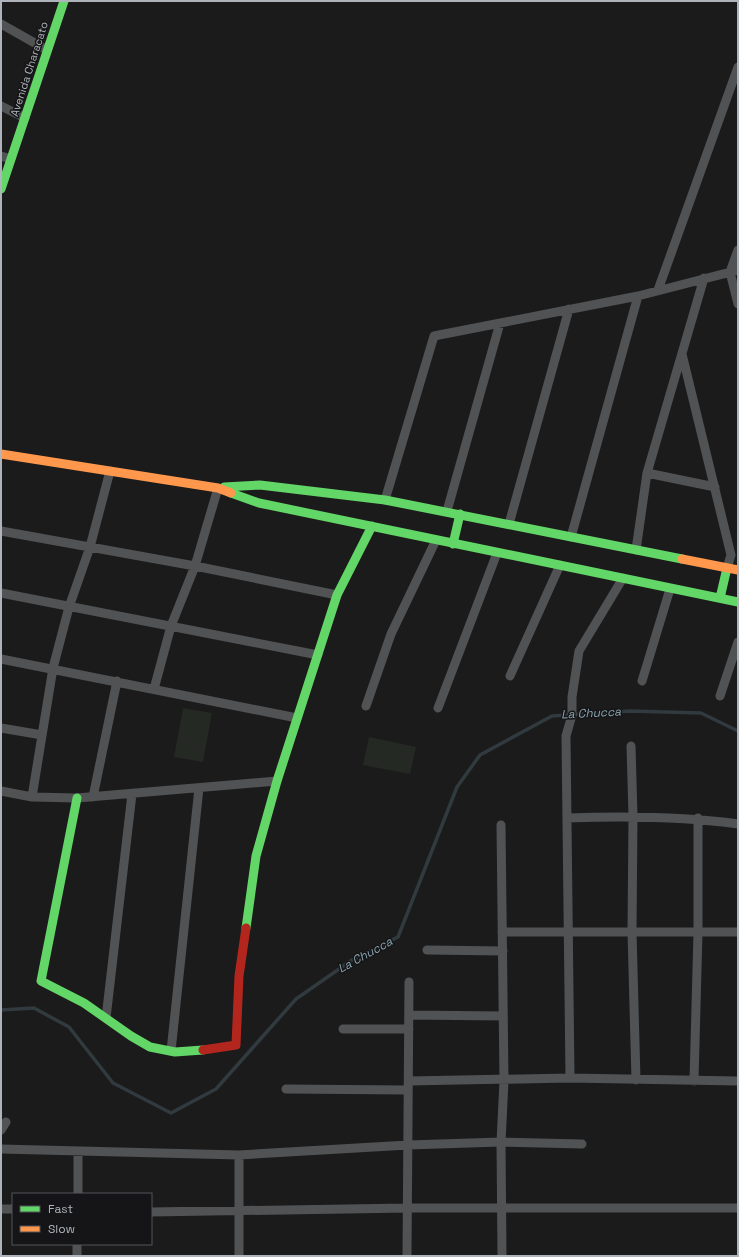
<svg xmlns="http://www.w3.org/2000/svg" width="739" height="1257" viewBox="0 0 739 1257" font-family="'Space Grotesk',sans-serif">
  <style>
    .green { fill: #242923 }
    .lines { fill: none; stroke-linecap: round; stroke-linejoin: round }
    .stream { stroke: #313a3e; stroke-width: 3.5 }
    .street { stroke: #505254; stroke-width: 9 }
    .fast { stroke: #63d668; stroke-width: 9 }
    .slow { stroke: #ff974d; stroke-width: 9 }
    .jam { stroke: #b3261e; stroke-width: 9 }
    .labels { text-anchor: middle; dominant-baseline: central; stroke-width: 3; stroke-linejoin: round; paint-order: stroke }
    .street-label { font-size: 11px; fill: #aeb4ba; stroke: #151517 }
    .water-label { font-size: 12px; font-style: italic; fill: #8aa6b0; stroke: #151517 }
  </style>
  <rect width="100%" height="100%" fill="#1b1b1b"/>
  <path class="green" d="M183,708L212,713L203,762L174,757Z
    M369,737L416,747L410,774L363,765Z"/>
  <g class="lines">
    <path class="stream" d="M1,1010L34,1008L69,1027L113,1083L171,1113L216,1089L296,999L352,960L398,937L457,787L480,755L552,716L630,711L701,713L738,731"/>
    <path class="street" d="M1,24L47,50
      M1,106L25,118
      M1,156L11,159
      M738,250L730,272L738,304
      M658,290L738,67
      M682,354L731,555L727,568
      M647,473L715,487
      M385,500L434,336L638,296L738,270
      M447,511L500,323
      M509,524L569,309
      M1,531L195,566L337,595
      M571,537L638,296
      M636,550L647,473L704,278
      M1,593L318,655
      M1,659L297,718
      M510,676L560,565
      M642,681L670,589
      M154,689L171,626L195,566L218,488
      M720,696L738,642
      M366,706L391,634L436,540
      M438,708L497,553
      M1,728L42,735
      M631,746L633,816L632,932L636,1080
      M1,791L32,797L77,798L277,781
      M32,797L53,668L69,607L90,547L110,471
      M93,797L117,681
      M567,818C625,816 681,816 738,824
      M501,825L504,1081L501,1142L502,1256
      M502,932H738
      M427,950L503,951
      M409,1015L503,1016
      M106,1018L132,794
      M343,1029H409
      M171,1051L199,788
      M570,1078L566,736L572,715V697L579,651L623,578
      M409,1081L570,1078L738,1081
      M694,1081L698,932V818
      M286,1089L408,1090
      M1,1130L6,1122
      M1,1149L239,1155L408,1145L501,1142L582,1144
      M78,1194V1152
      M1,1209H13
      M151,1212L407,1208H738
      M77,1256V1244
      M239,1256V1155
      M407,1256L409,982"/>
    <path class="fast" d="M1,189L64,1
      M224,487L260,485L385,500L682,559
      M231,493L259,503L738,602
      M453,544L460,514
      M720,598L727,568
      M77,798L41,981L84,1003L131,1036L150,1047L175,1052L203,1050
      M246,928L256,856L277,781L337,595L372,526"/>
    <path class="slow" d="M1,454L218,488L231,493
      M682,559L738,570"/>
    <path class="jam" d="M203,1050L236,1045L239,976L246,928"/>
  </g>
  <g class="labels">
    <g class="street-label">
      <text transform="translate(29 69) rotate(-72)">Avenida Characato</text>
    </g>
    <g class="water-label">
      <text transform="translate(591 713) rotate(-3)">La Chucca</text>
      <text transform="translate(365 955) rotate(-29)">La Chucca</text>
    </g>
  </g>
  <rect width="739" height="1257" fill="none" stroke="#aeb4ba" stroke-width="4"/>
  <rect x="12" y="1193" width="140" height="52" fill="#151517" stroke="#525558"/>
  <rect x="20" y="1206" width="20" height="6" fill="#63d668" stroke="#525558"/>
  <text x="48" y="1213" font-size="12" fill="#aeb4ba">Fast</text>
  <rect x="20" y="1226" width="20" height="6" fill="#ff974d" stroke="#525558"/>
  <text x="48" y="1233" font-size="12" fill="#aeb4ba">Slow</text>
</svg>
